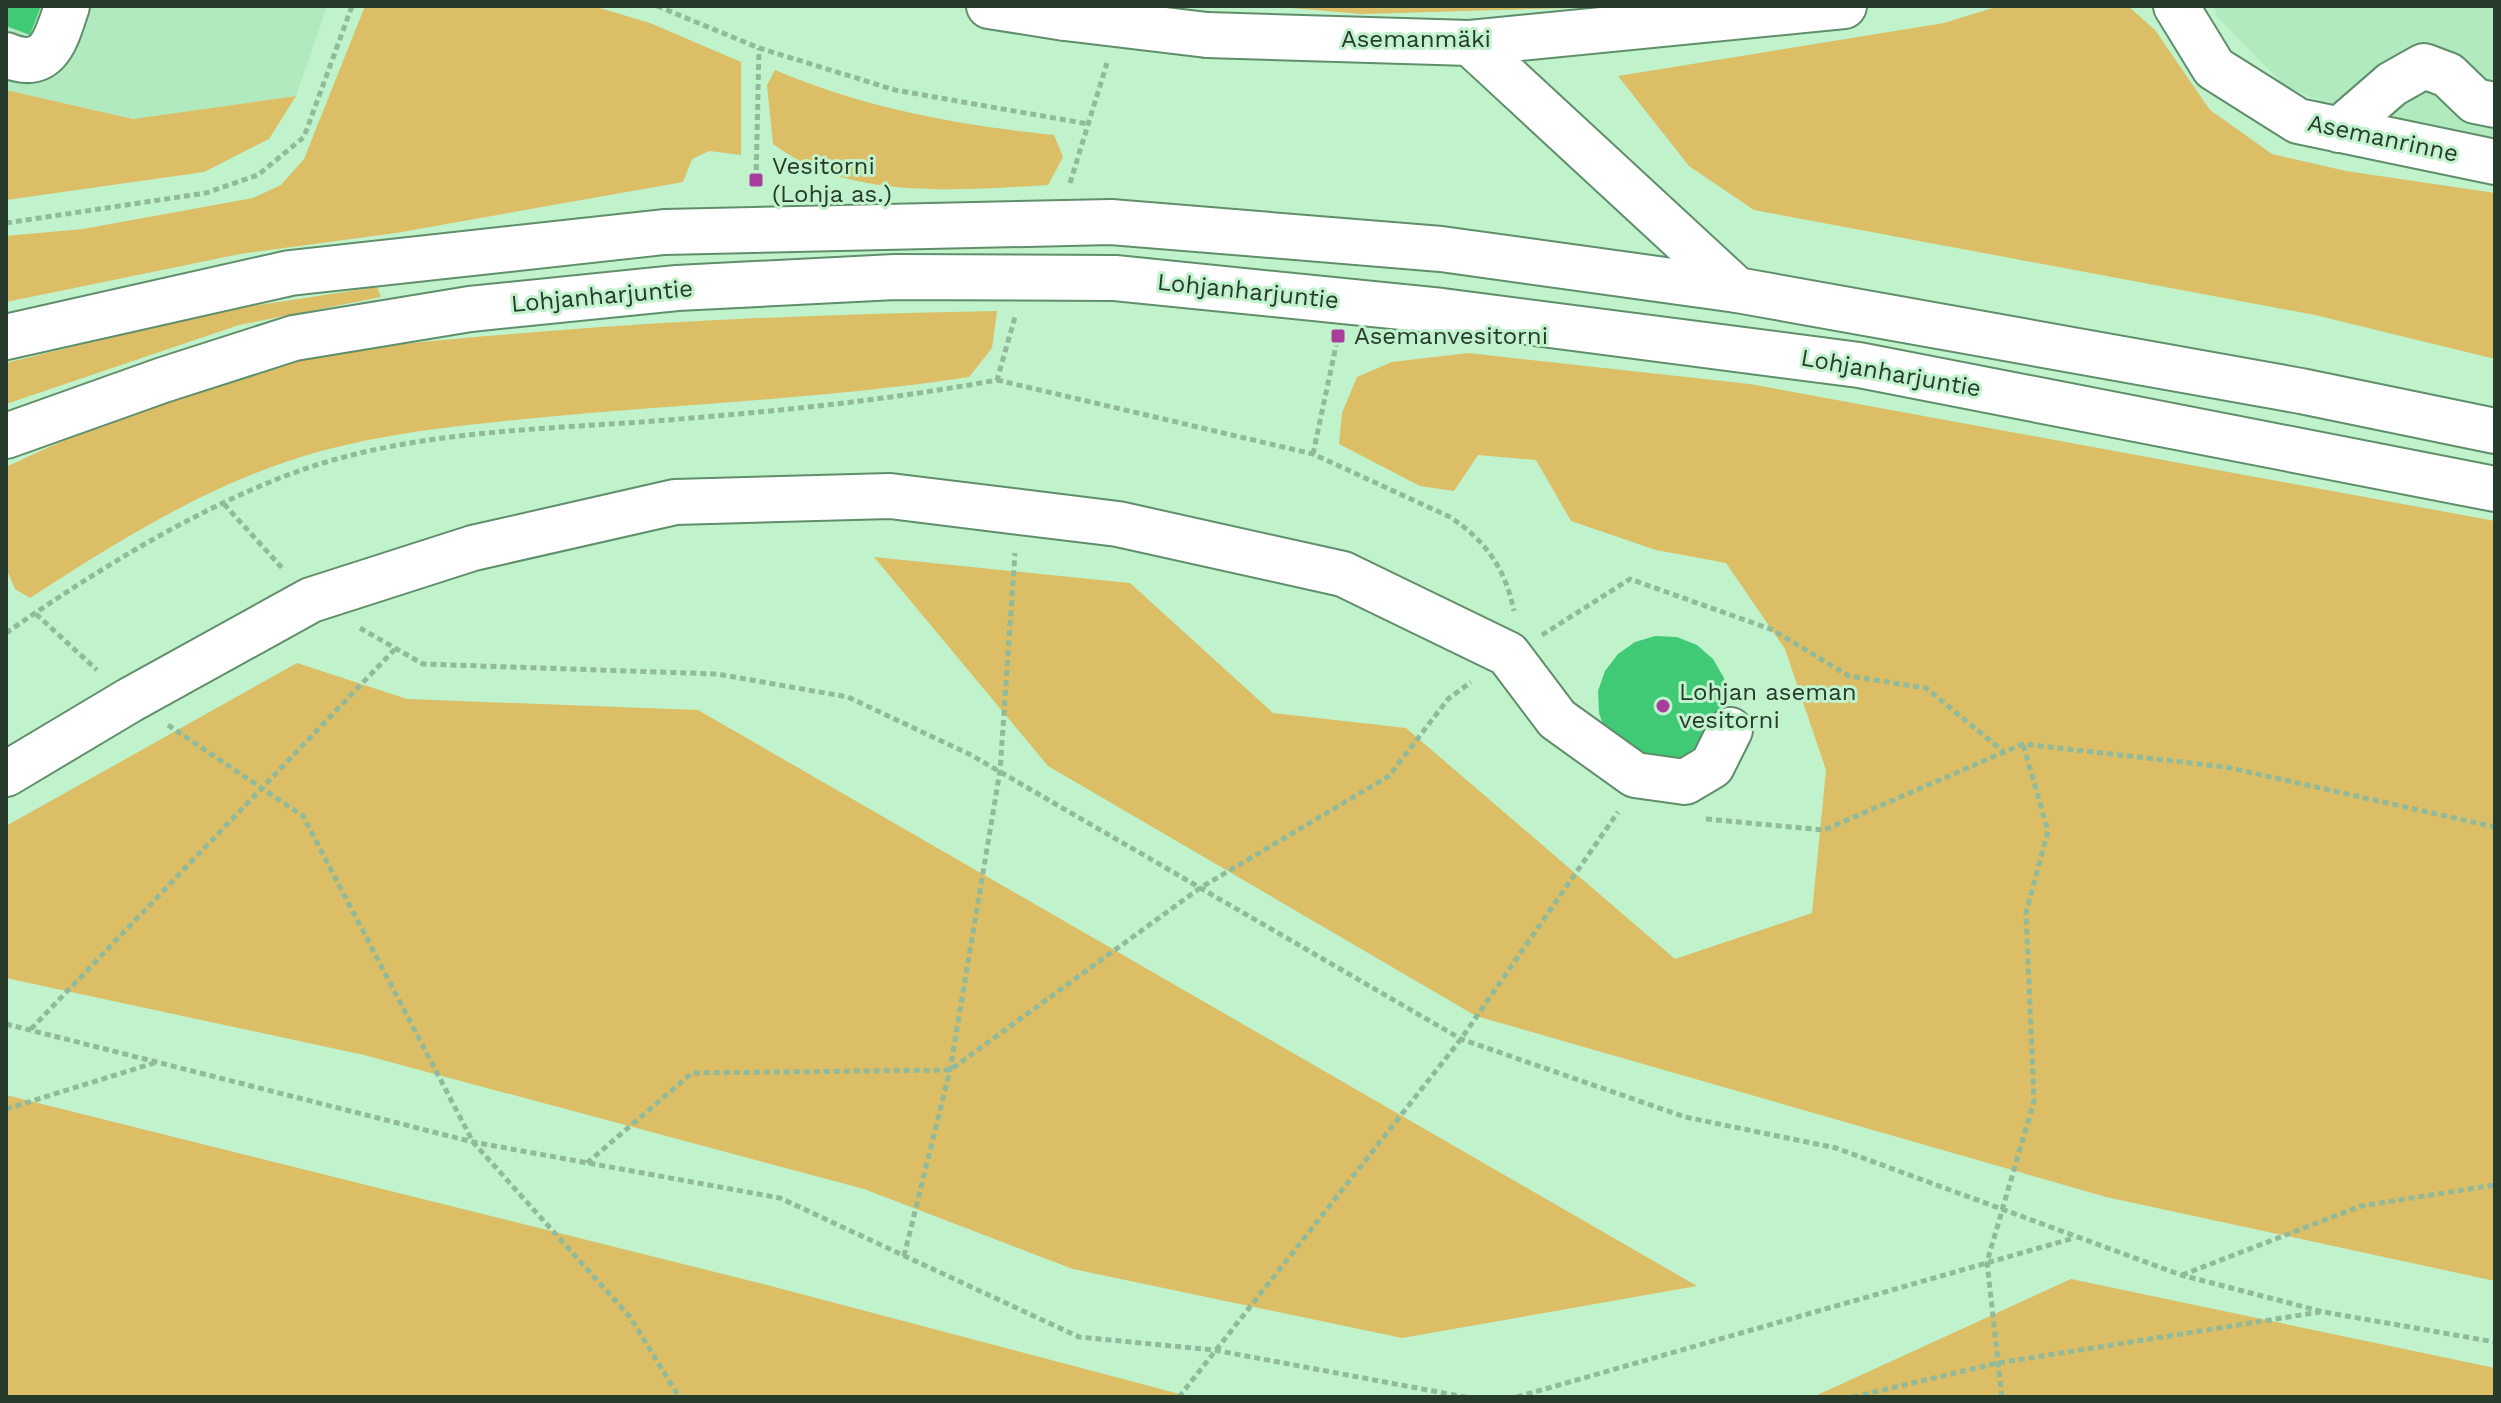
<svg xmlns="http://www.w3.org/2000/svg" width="2501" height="1403" viewBox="0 0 2501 1403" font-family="'Work Sans',sans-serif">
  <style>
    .built { fill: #b1eabf }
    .green { fill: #dbbe66 }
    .building { fill: #41ca75 }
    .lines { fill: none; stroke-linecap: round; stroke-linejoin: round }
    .minor-casing { stroke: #5f8e6b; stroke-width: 48 }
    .highway-casing { stroke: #5f8e6b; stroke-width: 48 }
    .path { stroke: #91ba9b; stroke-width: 5; stroke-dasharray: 6 4; stroke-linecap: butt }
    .minor { stroke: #fff; stroke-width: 44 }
    .highway { stroke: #fff; stroke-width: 44 }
    .minor-bridge-casing { stroke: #5f8e6b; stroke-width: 48; stroke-linecap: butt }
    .minor-bridge { stroke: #fff; stroke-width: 44 }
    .poi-dot { fill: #a83d9d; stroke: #c0f2cc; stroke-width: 3 }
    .labels { text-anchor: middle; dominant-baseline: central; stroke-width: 6; stroke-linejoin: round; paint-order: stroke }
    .street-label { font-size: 24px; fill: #273b2c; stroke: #c0f2cc }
    .poi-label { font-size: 24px; fill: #273b2c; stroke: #c0f2cc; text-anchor: start }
  </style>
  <rect width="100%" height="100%" fill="#c0f2cc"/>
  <path class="built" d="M6,6H327L296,96L133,119L6,90Z
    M2214,6H2495V137L2338,110L2283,84L2217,17Z"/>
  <path class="green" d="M365,6H593L650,23L741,62V155L709,151L692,159L683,182L396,233L240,254L6,302V236L83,229L253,198L281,185L304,159Z
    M1267,6H1639L1362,14Z
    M1999,6H2128L2155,30L2210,110L2272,154L2346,171L2495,193V359L2315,315L1754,210L1689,166L1618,76L1944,23Z
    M775,70C864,108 957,125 1054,135L1063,157L1048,185C959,190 848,201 773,144L767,85Z
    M6,90L133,119L296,96L269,139L204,172L6,200Z
    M377,287L381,297L239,325L6,404V363L10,362L219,311Z
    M997,311L992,348L969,377C825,399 680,404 535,418C463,425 392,432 321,451C215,480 121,539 30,598L15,589L6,568V467C91,427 186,385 278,364C363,345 450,339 537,332C690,319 843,314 997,311Z
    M1468,353L1750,384L2495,521V1281L2106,1197L1476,1016L1048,766L874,557L1130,583L1273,713L1406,728L1675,959L1812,913L1826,770L1785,649L1726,563L1656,550L1571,521L1536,460L1478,455L1454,491L1420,486L1339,444L1342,413L1357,377L1392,362Z
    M297,663L407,699L698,710L1697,1286L1402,1338L1073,1269L864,1189L364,1055L6,978V826Z
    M6,1095L767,1285L1191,1397H6Z
    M2071,1279L2495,1368V1397H1813Z"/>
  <path class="building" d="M6,6H41L30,35L6,26Z
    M1655,636L1677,637L1697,645L1713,659L1724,678L1728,699L1725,721L1699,755L1658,766L1606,733L1599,713L1598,691L1605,671L1618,654L1635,642Z"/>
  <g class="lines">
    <defs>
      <path id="minor" d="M989,6L1065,18
        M2176,6L2214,68L2298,121L2495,162
        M1207,35L1470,43L1844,6
        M1470,43L1737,290
        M6,55C49,73 56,39 67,6
        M2339,130L2392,84L2424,66L2448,75L2475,101L2495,105
        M6,774L130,700L311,600L473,548L675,502L890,496L1118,524L1343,574L1508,654L1557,719L1635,775L1685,782L1712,766L1730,730"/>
      <path id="highway" d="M6,337L290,273L664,232L1111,222L1441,249L1737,290L2301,391L2495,431
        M6,436L163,380L294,338L470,309L677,288L895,277L1115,278L1442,311L1859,365L2495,489"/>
    </defs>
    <use href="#minor" class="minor-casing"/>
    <use href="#highway" class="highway-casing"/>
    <path class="path" d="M657,6L759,48L895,90L1088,124
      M756,180L759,48
      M1070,183L1107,63
      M6,223L206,193L258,175L304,137L352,6
      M997,380L1313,454L1450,517C1486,541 1505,568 1514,611
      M1313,454L1337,341
      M224,504L283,569
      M36,614L97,670
      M360,628L423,664L717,674L848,697L971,755L1461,1039L1685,1117L1836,1148L2181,1275L2324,1312L2495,1342
      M6,633C94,572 185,515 285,476C402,431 532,430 655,421C769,412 884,401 997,380L1015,317
      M1542,635L1630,579L1773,630L1849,676L1926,688L2004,752
      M168,725L303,816L473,1142L630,1317L679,1397
      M1706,819L1824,830L2023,744L2226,767L2495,827
      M6,1024L473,1142L780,1198L1079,1337L1214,1350L1465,1397
      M31,1029L396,648
      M6,1109L154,1063
      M587,1163L692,1073L950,1070L1200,888L1389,776L1448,699L1471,682
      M904,1256L950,1070L1000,771L1015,553
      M2182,1275L2361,1206L2495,1185
      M1179,1397L1461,1039L1618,812
      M1517,1397L2074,1238
      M1853,1397L1998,1363L2320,1312
      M2002,1397L1987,1262L2034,1101L2026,913L2048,831L2023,744"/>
    <use href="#minor" class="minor"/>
    <use href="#highway" class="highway"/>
    <defs>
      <path id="minor-bridge" d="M1065,18L1207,35"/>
    </defs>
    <use href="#minor-bridge" class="minor-bridge-casing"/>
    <use href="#minor-bridge" class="minor-bridge"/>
  </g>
  <g class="poi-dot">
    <rect x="748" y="172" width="16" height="16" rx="4"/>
    <rect x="1330" y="328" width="16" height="16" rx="4"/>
    <circle cx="1663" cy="706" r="8"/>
  </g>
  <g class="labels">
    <g class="street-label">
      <text x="1416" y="39">Asemanmäki</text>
      <text transform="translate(2383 138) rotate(12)">Asemanrinne</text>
      <text transform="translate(1248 291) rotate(6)">Lohjanharjuntie</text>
      <text transform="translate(602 296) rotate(-5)">Lohjanharjuntie</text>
      <text transform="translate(1891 373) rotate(10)">Lohjanharjuntie</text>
    </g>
    <g class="poi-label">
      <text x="772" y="166">Vesitorni<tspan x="772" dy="28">(Lohja as.)</tspan></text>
      <text x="1354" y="336">Asemanvesitorni</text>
      <text x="1679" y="692">Lohjan aseman<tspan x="1679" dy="28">vesitorni</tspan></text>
    </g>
  </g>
  <rect width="2501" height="1403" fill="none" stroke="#273b2c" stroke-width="16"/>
</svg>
